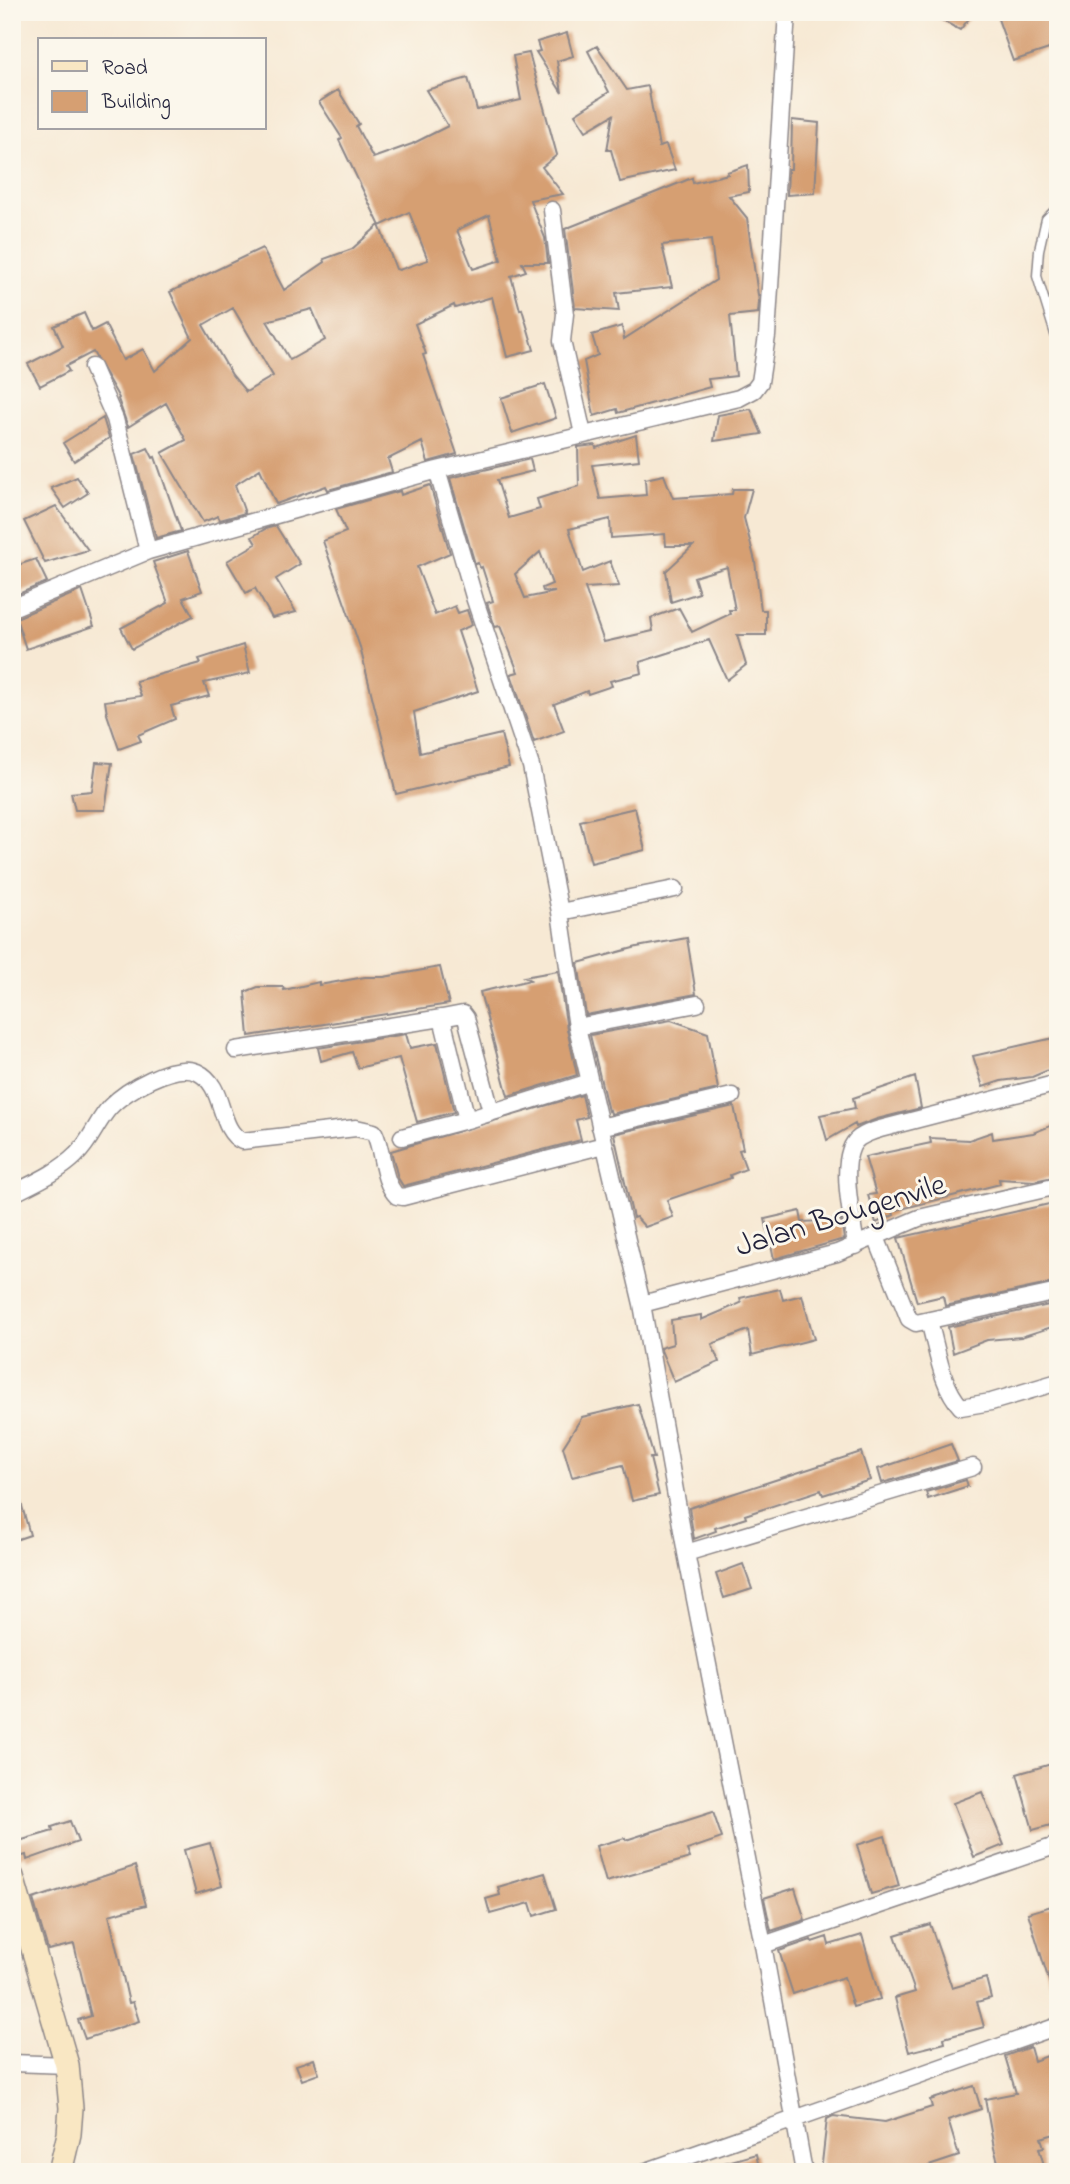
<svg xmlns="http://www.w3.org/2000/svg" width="1070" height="2184" viewBox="0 0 1070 2184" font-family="'Indie Flower',sans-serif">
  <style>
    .building { fill: #d69f72; fill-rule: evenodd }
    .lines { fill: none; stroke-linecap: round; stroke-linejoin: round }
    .lane-casing { stroke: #8c8688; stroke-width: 11 }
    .street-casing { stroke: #8c8688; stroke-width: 19 }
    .secondary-casing { stroke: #8c8688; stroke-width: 26 }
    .lane { stroke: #fff; stroke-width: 8 }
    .street { stroke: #fff; stroke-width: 16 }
    .secondary { stroke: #f9e7c3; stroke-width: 23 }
    .labels { text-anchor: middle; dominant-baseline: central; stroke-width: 6; stroke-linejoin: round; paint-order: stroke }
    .street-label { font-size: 32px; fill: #22223b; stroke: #fbf7ec }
  </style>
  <rect width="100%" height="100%" fill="#fbf7ec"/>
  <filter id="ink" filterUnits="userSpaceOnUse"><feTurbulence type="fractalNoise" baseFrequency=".0143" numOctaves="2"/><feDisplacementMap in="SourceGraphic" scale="14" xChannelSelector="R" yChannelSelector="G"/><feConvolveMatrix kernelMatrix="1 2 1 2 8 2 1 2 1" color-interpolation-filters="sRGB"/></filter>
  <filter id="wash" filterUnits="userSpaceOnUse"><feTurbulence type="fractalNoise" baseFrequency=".00686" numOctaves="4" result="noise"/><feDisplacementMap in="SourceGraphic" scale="28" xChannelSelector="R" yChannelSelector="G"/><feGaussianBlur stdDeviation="1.57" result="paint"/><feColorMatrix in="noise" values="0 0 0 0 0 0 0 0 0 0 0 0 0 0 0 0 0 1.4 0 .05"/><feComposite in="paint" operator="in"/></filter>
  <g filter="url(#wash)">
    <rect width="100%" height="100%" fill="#f7e9d4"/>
    <g id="blocks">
      <path class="building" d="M926,12H974L960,30Z
        M1008,12H1058V46L1013,61L997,16Z
        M567,33L573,56L557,61L562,93L536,52L540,51L537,42Z
        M597,46L627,90L648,86L659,147L666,145L675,170L620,182L611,150H607L613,115L586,131L575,114L609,92L588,51Z
        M529,53L557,155L542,167L563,194L530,200L545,238L548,263H522L526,271L511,276L520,310L522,309L534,350L507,357L492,297L455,308L454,305L415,324L426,354L423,355L457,454L428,462L422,442L388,459L392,472L328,490L326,486L276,504L260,469L235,485L245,513L220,520L218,516L203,522L162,453L186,440L166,403L128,427L118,399L119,398L93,352L66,366L69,371L40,386L28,364L63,346L54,326L84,313L92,331L105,324L123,360L143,349L155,371L192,338L170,292L262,248L284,290L325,262L324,259L352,249L379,225L396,269L399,270L428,260L409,212L380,226L339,140L342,138L319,102L338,90L359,124L356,126L373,158L412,144L448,126L426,90L468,78L477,110L521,100L513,56ZM489,215L501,260L473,269L457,230ZM233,308L273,376L246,392L232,375L203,325ZM312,309L325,340L290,360L267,321Z
        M792,120L819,123L815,193L787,195L788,169H791Z
        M748,165L749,192L729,196L747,218L759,302L758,313L730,316L736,376L708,379L710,387L618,413L617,409L594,416L584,361L598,355L592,335L622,326L624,339L716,280L711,240L662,245L672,287L616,293L619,311L575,308L565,229L692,178L693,183L728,174L727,172Z
        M545,384L556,418L512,433L501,398Z
        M751,409L762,434L714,441L718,415Z
        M103,418L109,438L74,461L63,443Z
        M636,435L639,460L592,465L600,499L646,495L645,479L664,475L673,498L732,494L733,489H752L744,518L755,561L761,610H766V635H737L746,665L727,680L709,640L640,662L642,673L610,681L612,686L588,694L587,691L554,704L564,731L534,742L511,674L518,672L500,626L495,627L487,603L493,601L482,567L480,568L478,563L475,564L450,478L530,459L533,471L497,480L509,518L540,509L537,499L579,486L578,447L595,445L596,448ZM610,519L611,538L665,534L666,546H693L666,571L671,602L699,593L694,577L727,567L735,610H729L730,614L692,632L679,608L651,618L653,631L604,642L585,588L619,586L610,561L583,572L569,529ZM540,552L552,584L542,588L543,591L555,592L525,598L515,574Z
        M148,448L153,458L155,457L181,531L156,538L134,454Z
        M77,477L88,493L65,508L51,488Z
        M430,485L450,553L417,567L435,615L455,606L458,613L467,610L472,625L458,631L478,691L414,712L420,753L501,734L509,767L396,794L360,647L323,541L346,532L336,509L400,491L401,495Z
        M56,506L88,550L45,563L24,521Z
        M276,526L300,564L276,579L296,612L272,618L255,588L246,593L227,561L256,544L252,537L265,529Z
        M188,551L202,591L183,598L193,616L132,649L121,628L168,603L153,562Z
        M36,559L47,582L16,595L12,587V567Z
        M82,590L94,626L26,649L16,618Z
        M243,645L250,673L204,683L209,696L171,706L175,719L138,735L141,741L119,749L107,714L105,701L141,696L136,681L201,663L199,659Z
        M96,762L112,763L105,810H75L71,793L92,791Z
        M635,808L645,850L591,863L580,821Z
        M687,938L696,994L586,1015L578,963L637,947Z
        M440,967L449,1004L249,1036L245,992L258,987H283L284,990L319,982V985L365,977H384Z
        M558,971L567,1029L577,1075L508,1096L480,992L530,980L524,977Z
        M671,1020L708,1033L718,1089L611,1114L610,1110L608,1111L590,1035Z
        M406,1034L410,1048L437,1043L454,1112L417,1122L399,1058L358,1068L352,1052L321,1061L318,1048Z
        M1058,1037V1066L1032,1077L1001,1081L983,1087L973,1056Z
        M915,1077L921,1108L877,1119L856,1127L855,1124L827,1140L820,1115L855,1108L853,1098Z
        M582,1095L587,1117L576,1120L581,1140L403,1186L398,1178L391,1151Z
        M734,1106L743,1149L739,1150L746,1169L730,1175L731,1178L667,1200L673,1217L645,1227L636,1217L633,1218L614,1134Z
        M1055,1124L1058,1135V1176L1034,1181L999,1179L1000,1184L893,1211L894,1215L876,1223L868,1195L876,1194L865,1157L931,1143L930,1138L969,1140L992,1132L993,1139L1033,1133Z
        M1058,1202V1282L945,1306L943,1296L917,1302L898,1238Z
        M800,1211L802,1222L841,1220L844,1239L774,1259L765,1219Z
        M780,1289L783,1300L802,1295L814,1339L752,1355L748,1330L712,1344L719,1362L674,1382L660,1348L673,1344L671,1320L701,1315V1320L741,1303L740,1298Z
        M1058,1303V1325L1021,1337L987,1340L953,1353L948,1327Z
        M638,1404L654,1458H650L659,1495L632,1501L623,1465L572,1477L563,1447L582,1417Z
        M951,1444L958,1461L882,1483L878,1469Z
        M861,1452L870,1480L823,1495L821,1490L745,1515L746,1518L715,1528L716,1531L694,1539L689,1508Z
        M966,1480L968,1486L928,1499L926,1492Z
        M12,1488H17L30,1535L12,1541Z
        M743,1564L752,1589L724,1598L716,1574Z
        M1058,1762V1823L1033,1830L1017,1774Z
        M982,1792L1004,1845L974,1857L953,1803Z
        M713,1812L722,1838L687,1850L690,1858L606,1882L596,1846L625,1838L626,1840Z
        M70,1821L78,1842L27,1860L26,1855L15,1858L12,1843L53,1831L52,1827Z
        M885,1836L899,1886L871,1894L857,1845Z
        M210,1843L222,1886L196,1894L184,1850Z
        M135,1866L146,1905L109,1915L129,2003L133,2002L139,2021L85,2039L78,2020L91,2016L74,1944L48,1950L33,1899Z
        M545,1873L556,1909L534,1916L530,1903L490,1914L486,1899L500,1895L498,1887Z
        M795,1888L805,1920L771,1931L764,1898Z
        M1058,1904V1996L1054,1997L1028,1913Z
        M930,1924L952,1988L986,1978L991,1998L977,2002L984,2027L944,2038L945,2043L909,2052L895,1998L915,1992L895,1935Z
        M862,1935L880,1999L853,2007L844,1977L793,1994L779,1951L811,1940L812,1942L827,1937L829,1945Z
        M1030,2047L1034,2061L1058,2052V2133L1041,2138L1044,2147L1039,2148L1046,2172H1015L1013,2165L1000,2169L994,2148L985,2099L1016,2093L1005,2056Z
        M314,2059L319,2074L302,2080L296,2065Z
        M974,2086L981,2109L948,2120L959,2156L929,2166L931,2172H821L827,2119L833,2116L885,2122L932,2107L930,2100Z
        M756,2154L760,2172H711L710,2167Z"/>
    </g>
  </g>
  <g filter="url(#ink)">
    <use href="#blocks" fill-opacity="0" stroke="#8c8688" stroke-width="2"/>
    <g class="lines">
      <defs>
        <path id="lane" d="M1058,207L1046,219L1039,250L1037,276L1058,344"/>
        <path id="street" d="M552,210L565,314L562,341L583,434
          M92,367L115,419L148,551
          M437,470L475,600L531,766L560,912L577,1027L642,1304L686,1553L763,1945L804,2172
          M12,608L148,551L437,470L739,398L754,390L760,382L767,336L787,12
          M560,912L675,889
          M442,1018L463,1014L466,1018L491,1111
          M577,1027L697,1004
          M236,1050L442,1018L467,1120L590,1082
          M600,1127L732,1096
          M402,1137L467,1120
          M12,1194C34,1183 59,1172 76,1155C91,1141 97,1121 110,1107C126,1090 174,1062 197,1072C226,1085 217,1129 242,1141L356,1128L374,1132C384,1152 381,1180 397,1196L403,1197L604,1145
          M876,1237L909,1319L916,1323L1058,1292
          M856,1246C853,1221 836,1154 859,1138C865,1134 873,1131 880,1129L1058,1083
          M642,1304L837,1253L919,1218L1058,1186
          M929,1321C937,1348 941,1386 961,1407L991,1402L1058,1382
          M686,1553L973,1467
          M763,1945L1058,1845
          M12,2063L67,2065
          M644,2172L1058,2026"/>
        <path id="secondary" d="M12,1877L67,2065L71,2108L69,2134L60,2172"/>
      </defs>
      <use href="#lane" class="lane-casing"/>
      <use href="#street" class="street-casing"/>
      <use href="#secondary" class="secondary-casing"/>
      <use href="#lane" class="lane"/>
      <use href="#street" class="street"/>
      <use href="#secondary" class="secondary"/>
    </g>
  </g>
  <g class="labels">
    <g class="street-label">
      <text transform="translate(841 1217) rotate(-17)">Jalan Bougenvile</text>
    </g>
  </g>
  <rect width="1070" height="2184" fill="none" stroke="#fbf7ec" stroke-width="42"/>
  <rect x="38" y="38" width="228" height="91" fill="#fbf7ec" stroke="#a4a2a5" stroke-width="2"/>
  <rect x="52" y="61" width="35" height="10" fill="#f9e7c3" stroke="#a4a2a5" stroke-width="2"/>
  <text x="102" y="74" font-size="21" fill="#22223b">Road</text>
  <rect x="52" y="91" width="35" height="21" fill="#d69f72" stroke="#a4a2a5" stroke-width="2"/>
  <text x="102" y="108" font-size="21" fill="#22223b">Building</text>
</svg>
